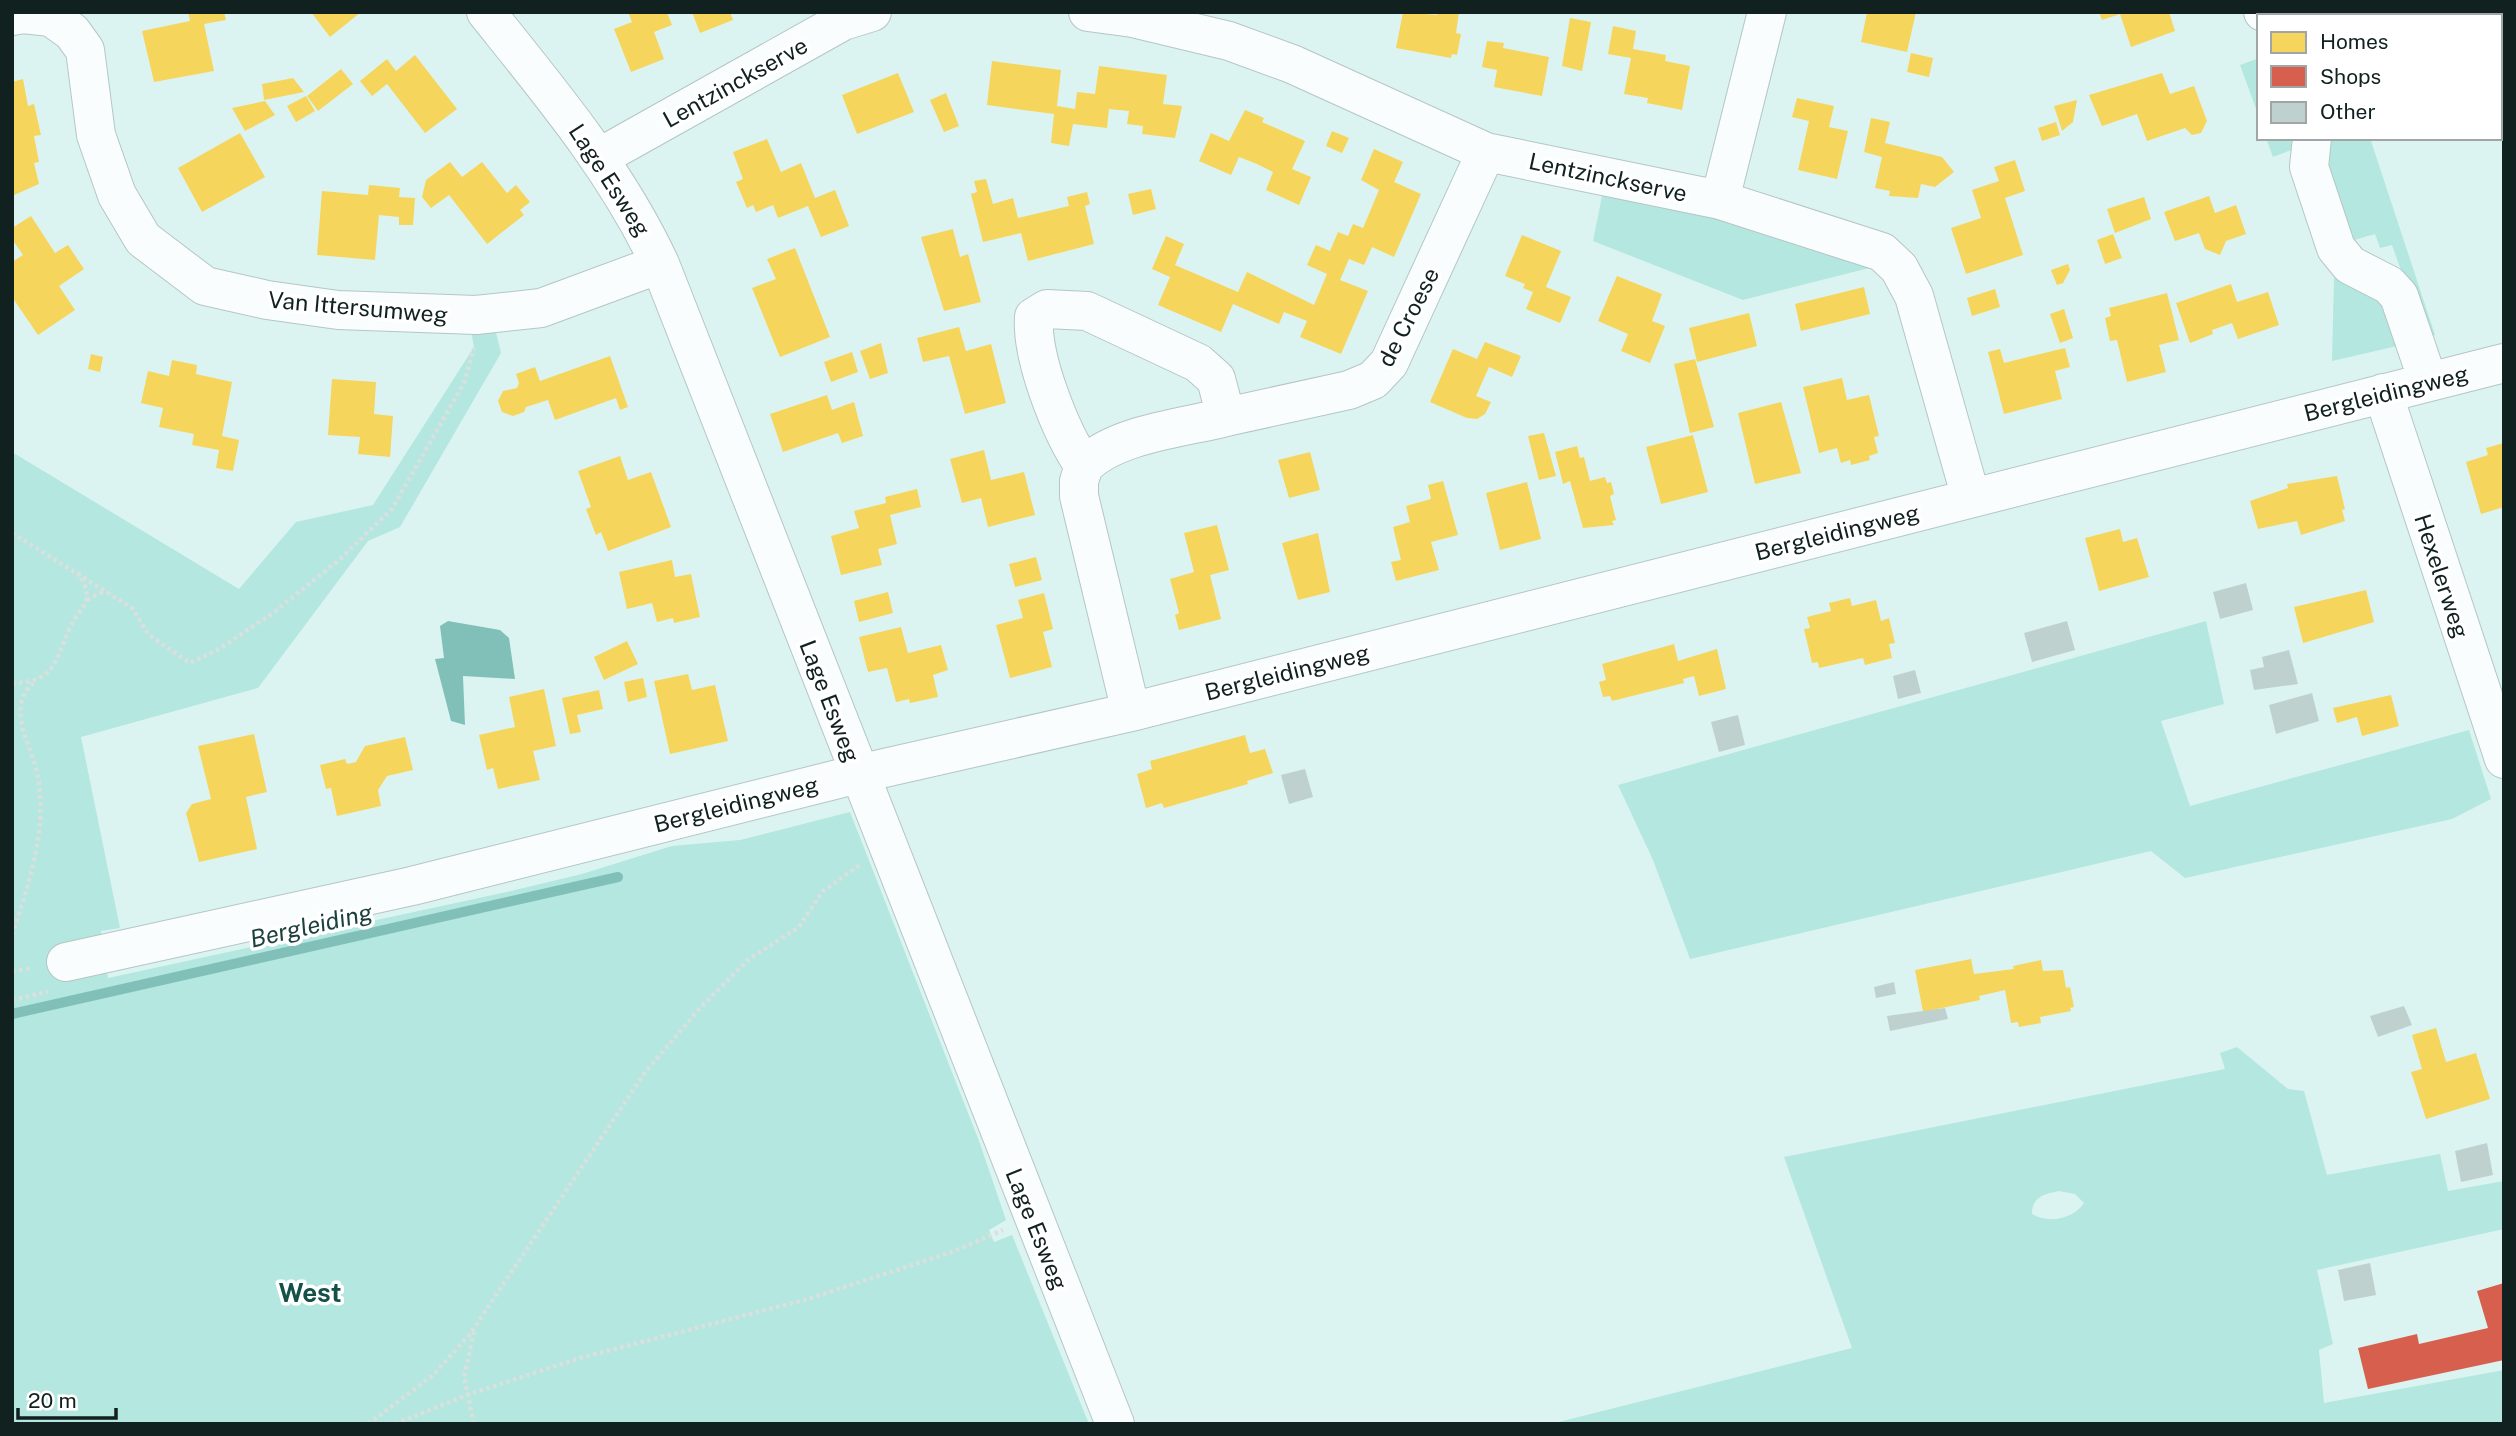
<svg xmlns="http://www.w3.org/2000/svg" width="2516" height="1436" viewBox="0 0 2516 1436" font-family="'Public Sans',sans-serif">
  <style>
    .green { fill: #b3e7df; fill-rule: evenodd }
    .water { fill: #81c0b8 }
    .homes { fill: #f6d55c }
    .shops { fill: #d6604d }
    .lines { fill: none; stroke-linecap: round; stroke-linejoin: round }
    .stream { stroke: #81c0b8; stroke-width: 10 }
    .building { fill: #bed1cf }
    .minor-casing { stroke: #b4c6c4; stroke-width: 40 }
    .path { stroke: #d9e0de; stroke-width: 4.5; stroke-dasharray: 3.5 3.5; stroke-linecap: butt }
    .minor { stroke: #fafdfd; stroke-width: 38 }
    .labels { text-anchor: middle; dominant-baseline: central; stroke-width: 7; stroke-linejoin: round; paint-order: stroke }
    .street-label { font-size: 23px; fill: #10211f; stroke: #fff }
    .water-label { font-size: 24px; font-style: italic; fill: #1c413c; stroke: #fff }
    .quarter-label { font-size: 26px; font-weight: bold; fill: #155049; stroke: #fff }
  </style>
  <rect width="100%" height="100%" fill="#dcf4f1"/>
  <path class="green" d="M2259,58V117L2240,65Z
    M2266,138H2301L2299,147L2273,157Z
    M2324,138H2370L2435,335L2425,338L2392,245L2380,248L2375,234L2344,243L2317,164Z
    M1603,191L1669,203L1881,265L1743,300L1593,241Z
    M2334,278L2392,298L2406,344L2332,361Z
    M469,320H493L501,353L400,527L368,541L258,688L81,737L120,928L101,931L108,978L511,891L582,874L672,846L740,840L850,812L979,1141L1006,1220L989,1230L994,1242L1012,1235L1089,1424H12V452L239,589L296,522L373,505L474,347Z
    M2206,621L2224,704L2161,721L2190,806L2469,730L2491,799L2452,819L2185,878L2151,851L1690,959L1653,860L1618,785Z
    M2237,1047L2288,1089L2304,1091L2327,1175L2440,1154L2448,1191L2504,1181V1229L2317,1270L2333,1344L2319,1350L2324,1403L2504,1370V1424H1551L1852,1348L1784,1157L2225,1069L2220,1053ZM2059,1191L2075,1194L2084,1203C2073,1219 2049,1224 2032,1214C2032,1197 2044,1194 2059,1191Z"/>
  <path class="water" d="M448,621L500,630L509,638L515,679L463,676L465,725L451,721L435,659L444,658L440,626Z"/>
  <path class="homes" d="M188,12H224L226,20L204,24L214,71L154,82L142,31L190,21Z
    M311,12H361L330,37Z
    M628,12H667L672,25L654,32L664,59L631,72L614,29L632,22Z
    M692,12H730L733,20L700,33Z
    M1403,12L1437,15L1438,12H1459L1456,33L1461,34L1457,55L1452,54L1451,58L1396,48Z
    M1867,12H1916L1907,52L1861,42Z
    M2099,12H2169L2175,31L2131,47L2120,14L2102,20Z
    M1570,18L1591,22L1582,71L1562,66Z
    M1613,26L1636,31L1633,49L1666,55L1665,61L1690,66L1682,110L1647,103L1648,98L1624,94L1631,58L1608,54Z
    M1487,41L1504,43L1503,48L1549,57L1542,96L1494,87L1497,70L1482,67Z
    M1911,53L1933,58L1929,77L1907,72Z
    M415,55L457,109L425,133L387,84L372,96L360,81L387,59L396,71Z
    M992,61L1061,70L1057,106L1075,109L1077,92L1095,94L1099,66L1167,75L1163,104L1182,106L1175,138L1142,134L1143,126L1127,124L1129,111L1109,109L1107,128L1073,124L1069,146L1051,143L1054,114L987,105Z
    M341,69L353,84L318,111L307,96Z
    M898,73L914,112L857,134L842,95Z
    M2162,73L2170,94L2194,86L2207,121L2201,133L2192,135L2185,128L2147,141L2137,114L2102,126L2089,95Z
    M293,78L304,92L264,100L262,84Z
    M23,79L28,106L34,104L41,135L34,136L39,162L34,163L39,184L12,196V82Z
    M946,93L959,126L944,132L930,100Z
    M306,96L315,111L296,122L287,106Z
    M1797,98L1834,106L1829,127L1848,131L1837,179L1798,170L1809,121L1792,117Z
    M2077,100L2073,122L2062,131L2054,106Z
    M265,101L275,115L245,131L232,108Z
    M1245,110L1264,118L1262,122L1305,141L1292,169L1311,177L1299,205L1266,190L1273,172L1257,164L1239,157L1231,175L1199,161L1211,133L1229,141Z
    M1871,118L1890,122L1885,143L1942,157L1954,172L1935,187L1921,184L1918,198L1889,196L1890,191L1875,188L1882,157L1864,152Z
    M2056,122L2060,135L2042,141L2038,128Z
    M1332,131L1349,138L1342,153L1326,146Z
    M240,133L265,177L202,212L178,168Z
    M767,139L781,172L801,163L815,198L835,190L849,226L821,237L808,206L778,218L773,205L756,212L753,205L747,208L736,182L743,179L733,152Z
    M1374,149L1403,162L1394,182L1421,194L1394,257L1372,247L1364,265L1349,259L1340,280L1368,291L1341,354L1300,337L1307,321L1284,312L1279,324L1233,304L1221,332L1158,305L1170,277L1152,269L1166,236L1184,244L1175,265L1238,292L1247,272L1314,305L1327,274L1307,265L1316,245L1330,251L1338,232L1348,236L1353,224L1363,228L1379,190L1361,180Z
    M2015,160L2025,191L2005,198L2023,255L1966,274L1951,228L1981,218L1972,190L1999,181L1994,167Z
    M450,162L462,177L482,162L507,193L516,185L530,202L520,210L524,215L487,244L449,195L431,208L422,197L426,180Z
    M986,179L993,204L1013,198L1018,218L1069,206L1067,197L1087,192L1090,204L1085,206L1094,244L1028,261L1021,233L983,242L971,194L977,192L974,181Z
    M369,185L400,188L399,197L415,198L413,225H399V217L379,215L375,260L317,255L322,191L368,195Z
    M1151,189L1156,209L1133,215L1128,194Z
    M2209,196L2215,213L2236,205L2246,234L2226,241L2220,255L2205,249L2199,233L2175,241L2164,212Z
    M2144,197L2151,219L2115,233L2107,209Z
    M31,216L55,253L68,245L84,269L59,286L75,310L38,335L12,297V262L23,255L12,239V228Z
    M953,229L960,257L968,254L981,302L944,311L921,237Z
    M2113,234L2122,258L2105,264L2097,240Z
    M1522,235L1561,251L1546,287L1571,297L1560,323L1526,309L1533,292L1523,288L1525,284L1505,276Z
    M795,248L830,337L780,357L752,288L776,279L767,259Z
    M2068,264L2070,270L2063,283L2057,285L2051,270Z
    M1617,276L1662,294L1652,321L1665,326L1650,363L1621,351L1628,334L1598,321Z
    M2231,284L2237,302L2268,292L2279,325L2238,339L2232,323L2212,330L2213,334L2190,343L2176,303Z
    M1864,287L1870,314L1801,331L1795,304Z
    M1995,289L2000,307L1972,316L1967,298Z
    M2167,293L2179,340L2159,345L2166,372L2127,382L2117,340L2110,341L2105,318L2111,316L2109,308Z
    M2064,309L2073,338L2060,343L2050,314Z
    M1749,313L1757,346L1697,362L1689,328Z
    M959,327L966,351L991,344L1006,403L965,414L949,356L923,362L917,338Z
    M1485,342L1521,356L1512,377L1489,367L1476,396L1491,402L1485,414L1477,419L1467,418L1430,402L1453,349L1477,359Z
    M881,343L888,373L870,379L860,351Z
    M2065,348L2070,367L2055,371L2062,399L2004,414L1988,352L2000,349L2004,363Z
    M852,352L858,372L831,382L824,362Z
    M91,354L103,357L100,372L88,369Z
    M610,356L628,407L620,410L616,398L555,420L548,400L526,407L524,412L513,416L502,412L498,401L503,391L517,388L519,383L516,374L535,367L540,381Z
    M1695,359L1714,427L1690,433L1674,364Z
    M172,360L197,365L196,374L232,382L222,436L239,440L233,471L216,468L219,450L192,445L194,434L159,427L163,408L141,403L148,371L169,376Z
    M1842,378L1847,400L1869,395L1879,436L1874,437L1878,453L1869,456L1870,460L1851,465L1850,460L1841,463L1837,448L1819,453L1803,387Z
    M332,379L376,382L374,414L393,416L390,457L358,454L360,437L328,435Z
    M827,395L832,410L854,402L863,436L842,443L838,433L783,452L770,414Z
    M1781,402L1801,473L1755,484L1738,413Z
    M1544,433L1556,476L1539,480L1528,436Z
    M1693,435L1708,492L1661,504L1646,447Z
    M2504,443V507L2481,514L2466,462L2488,455L2486,448Z
    M1577,446L1580,458L1584,457L1590,481L1605,477L1607,483L1611,482L1614,494L1610,496L1616,520L1612,521L1614,525L1583,528L1570,481L1563,484L1555,452Z
    M984,450L991,480L1024,472L1035,515L988,527L981,498L962,503L950,459Z
    M1310,452L1320,490L1289,498L1278,460Z
    M620,456L628,480L651,472L671,527L608,551L601,532L596,535L586,509L591,507L578,471Z
    M2337,476L2345,509L2342,510L2345,521L2301,535L2297,521L2258,529L2250,501L2288,488L2287,484Z
    M1443,481L1458,535L1431,542L1439,570L1396,581L1391,562L1401,560L1393,527L1410,522L1406,506L1431,499L1428,485Z
    M1527,482L1541,539L1500,550L1486,493Z
    M917,489L921,507L890,515L897,544L878,549L882,565L841,575L831,536L859,528L854,511L886,503L885,497Z
    M1217,525L1229,570L1210,575L1221,619L1179,630L1175,615L1179,613L1170,579L1194,572L1184,533Z
    M2120,529L2123,542L2137,538L2149,577L2099,591L2085,538Z
    M1318,533L1330,592L1298,600L1282,543Z
    M1036,557L1042,580L1015,587L1009,564Z
    M672,560L675,577L691,574L700,617L674,623L673,618L657,622L652,603L627,609L619,572Z
    M2366,590L2374,622L2303,643L2294,607Z
    M888,592L893,613L859,622L854,601Z
    M1044,593L1053,629L1043,632L1052,667L1010,678L996,625L1023,618L1018,600Z
    M1850,598L1852,606L1876,600L1881,621L1889,618L1895,643L1889,644L1892,658L1865,665L1863,658L1819,668L1818,662L1812,663L1804,629L1810,628L1807,617L1831,611L1829,603Z
    M901,627L908,653L941,645L948,670L933,675L938,697L910,703L909,699L896,702L887,668L868,672L859,637Z
    M627,641L638,664L604,680L594,657Z
    M1674,644L1678,661L1717,649L1726,689L1699,696L1694,676L1683,679L1684,683L1612,701L1610,696L1603,697L1599,682L1606,680L1602,664Z
    M688,674L692,690L715,685L728,741L670,754L654,681Z
    M643,678L647,697L628,702L624,682Z
    M544,689L556,746L533,751L540,780L498,789L493,768L487,770L479,735L515,727L509,697Z
    M599,690L603,709L577,715L581,732L570,734L562,698Z
    M2391,695L2399,726L2362,736L2357,717L2337,723L2333,708Z
    M254,734L267,792L246,797L257,849L199,862L186,813L192,804L211,799L198,746Z
    M1245,735L1250,753L1265,749L1273,773L1247,781L1248,784L1164,808L1162,803L1146,808L1137,774L1152,769L1150,761Z
    M405,737L413,770L387,776L378,790L381,806L337,816L331,788L326,789L320,765L345,759L347,764L356,762L365,746Z
    M1971,959L1974,974L2014,969L2013,966L2041,960L2043,971L2063,970L2066,988L2070,987L2074,1007L2070,1008L2071,1011L2040,1017L2041,1023L2019,1027L2018,1022L2011,1023L2005,990L1979,996L1980,1000L1923,1012L1915,970Z
    M2436,1028L2446,1062L2476,1053L2490,1099L2426,1119L2411,1072L2422,1069L2412,1035Z"/>
  <path class="shops" d="M2504,1283V1360L2368,1389L2358,1348L2417,1334L2419,1344L2488,1328L2477,1291Z"/>
  <g class="lines">
    <path class="stream" d="M12,1014L618,877"/>
  </g>
  <path class="building" d="M2246,583L2253,610L2220,619L2213,592Z
    M2067,621L2075,650L2032,662L2024,633Z
    M2289,650L2298,684L2254,690L2250,670L2264,667L2262,657Z
    M1915,670L1921,693L1898,699L1893,676Z
    M2312,693L2319,721L2276,734L2269,705Z
    M1738,715L1745,745L1719,752L1711,722Z
    M1305,769L1313,797L1289,804L1281,775Z
    M1894,982L1896,994L1876,998L1874,987Z
    M2404,1006L2412,1025L2378,1037L2370,1016Z
    M1945,1008L1948,1019L1890,1031L1887,1016Z
    M2487,1143L2493,1175L2461,1182L2455,1151Z
    M2370,1263L2376,1295L2344,1301L2338,1270Z"/>
  <g class="lines">
    <defs>
      <path id="minor" d="M486,12C550,92 616,170 660,264L1115,1424
        M1088,12L1133,18L1229,41L1292,64L1486,152L1720,200L1882,252L1899,268L1914,296L1971,498
        M2263,12L2274,16
        M12,16L23,14L51,17L72,32L85,50L96,135L117,195L143,239L205,286L267,300L338,310L476,315L541,308L660,264
        M2312,138L2309,167L2336,248L2350,265L2389,285L2399,296L2428,381
        M600,157L843,21L872,12
        M1720,200L1767,12
        M2383,393L2504,759
        M1084,466C1115,434 1183,428 1226,417
        M1131,712L1079,496V481L1084,466C1061,433 1031,358 1034,317L1047,309L1087,311L1198,363L1216,379L1226,417L1349,390L1373,380L1389,363L1486,152
        M66,962L412,886L858,774L1131,712L2504,363"/>
    </defs>
    <use href="#minor" class="minor-casing"/>
    <path class="path" d="M12,533L132,608L149,635L190,663L219,649L273,613L339,560L392,509L464,383L474,348
      M87,600L106,590
      M12,683C55,682 54,663 69,630C82,601 97,607 78,572
      M12,935C28,887 48,828 38,777C32,746 5,709 33,683
      M12,971L32,968
      M12,1000L48,992
      M368,1424L432,1376L470,1334L646,1071L701,1007L749,959L798,928L823,891L860,865
      M395,1424L467,1395L580,1358L808,1299L952,1252L1003,1230
      M474,1424L464,1377L474,1332"/>
    <use href="#minor" class="minor"/>
  </g>
  <g class="labels">
    <g class="street-label">
      <text transform="translate(735 82) rotate(-29)">Lentzinckserve</text>
      <text transform="translate(1608 177) rotate(12)">Lentzinckserve</text>
      <text transform="translate(610 180) rotate(57)">Lage Esweg</text>
      <text transform="translate(358 307) rotate(5)">Van Ittersumweg</text>
      <text transform="translate(1408 317) rotate(-63)">de Croese</text>
      <text transform="translate(2386 393) rotate(-14)">Bergleidingweg</text>
      <text transform="translate(1837 532) rotate(-14)">Bergleidingweg</text>
      <text transform="translate(2442 576) rotate(72)">Hexelerweg</text>
      <text transform="translate(1287 672) rotate(-14)">Bergleidingweg</text>
      <text transform="translate(830 701) rotate(69)">Lage Esweg</text>
      <text transform="translate(736 804) rotate(-14)">Bergleidingweg</text>
      <text transform="translate(1037 1229) rotate(68)">Lage Esweg</text>
    </g>
    <g class="water-label">
      <text transform="translate(311 925) rotate(-13)">Bergleiding</text>
    </g>
    <g class="quarter-label">
      <text x="310" y="1292">West</text>
    </g>
  </g>
  <rect width="2516" height="1436" fill="none" stroke="#10211f" stroke-width="28"/>
  <rect x="2257" y="14" width="245" height="126" fill="#ffffff" stroke="#9fa6a5" stroke-width="2"/>
  <rect x="2271" y="32" width="35" height="21" fill="#f6d55c" stroke="#9fa6a5" stroke-width="2"/>
  <text x="2320" y="49" font-size="21" fill="#10211f">Homes</text>
  <rect x="2271" y="66" width="35" height="21" fill="#d6604d" stroke="#9fa6a5" stroke-width="2"/>
  <text x="2320" y="84" font-size="21" fill="#10211f">Shops</text>
  <rect x="2271" y="102" width="35" height="21" fill="#bed1cf" stroke="#9fa6a5" stroke-width="2"/>
  <text x="2320" y="119" font-size="21" fill="#10211f">Other</text>
  <path d="M18 1408v10h98v-10" fill="none" stroke="#10211f" stroke-width="3.5"/>
  <text x="28" y="1408" font-size="21" fill="#10211f" stroke="#ffffff" stroke-width="5" paint-order="stroke">20 m</text>
</svg>
